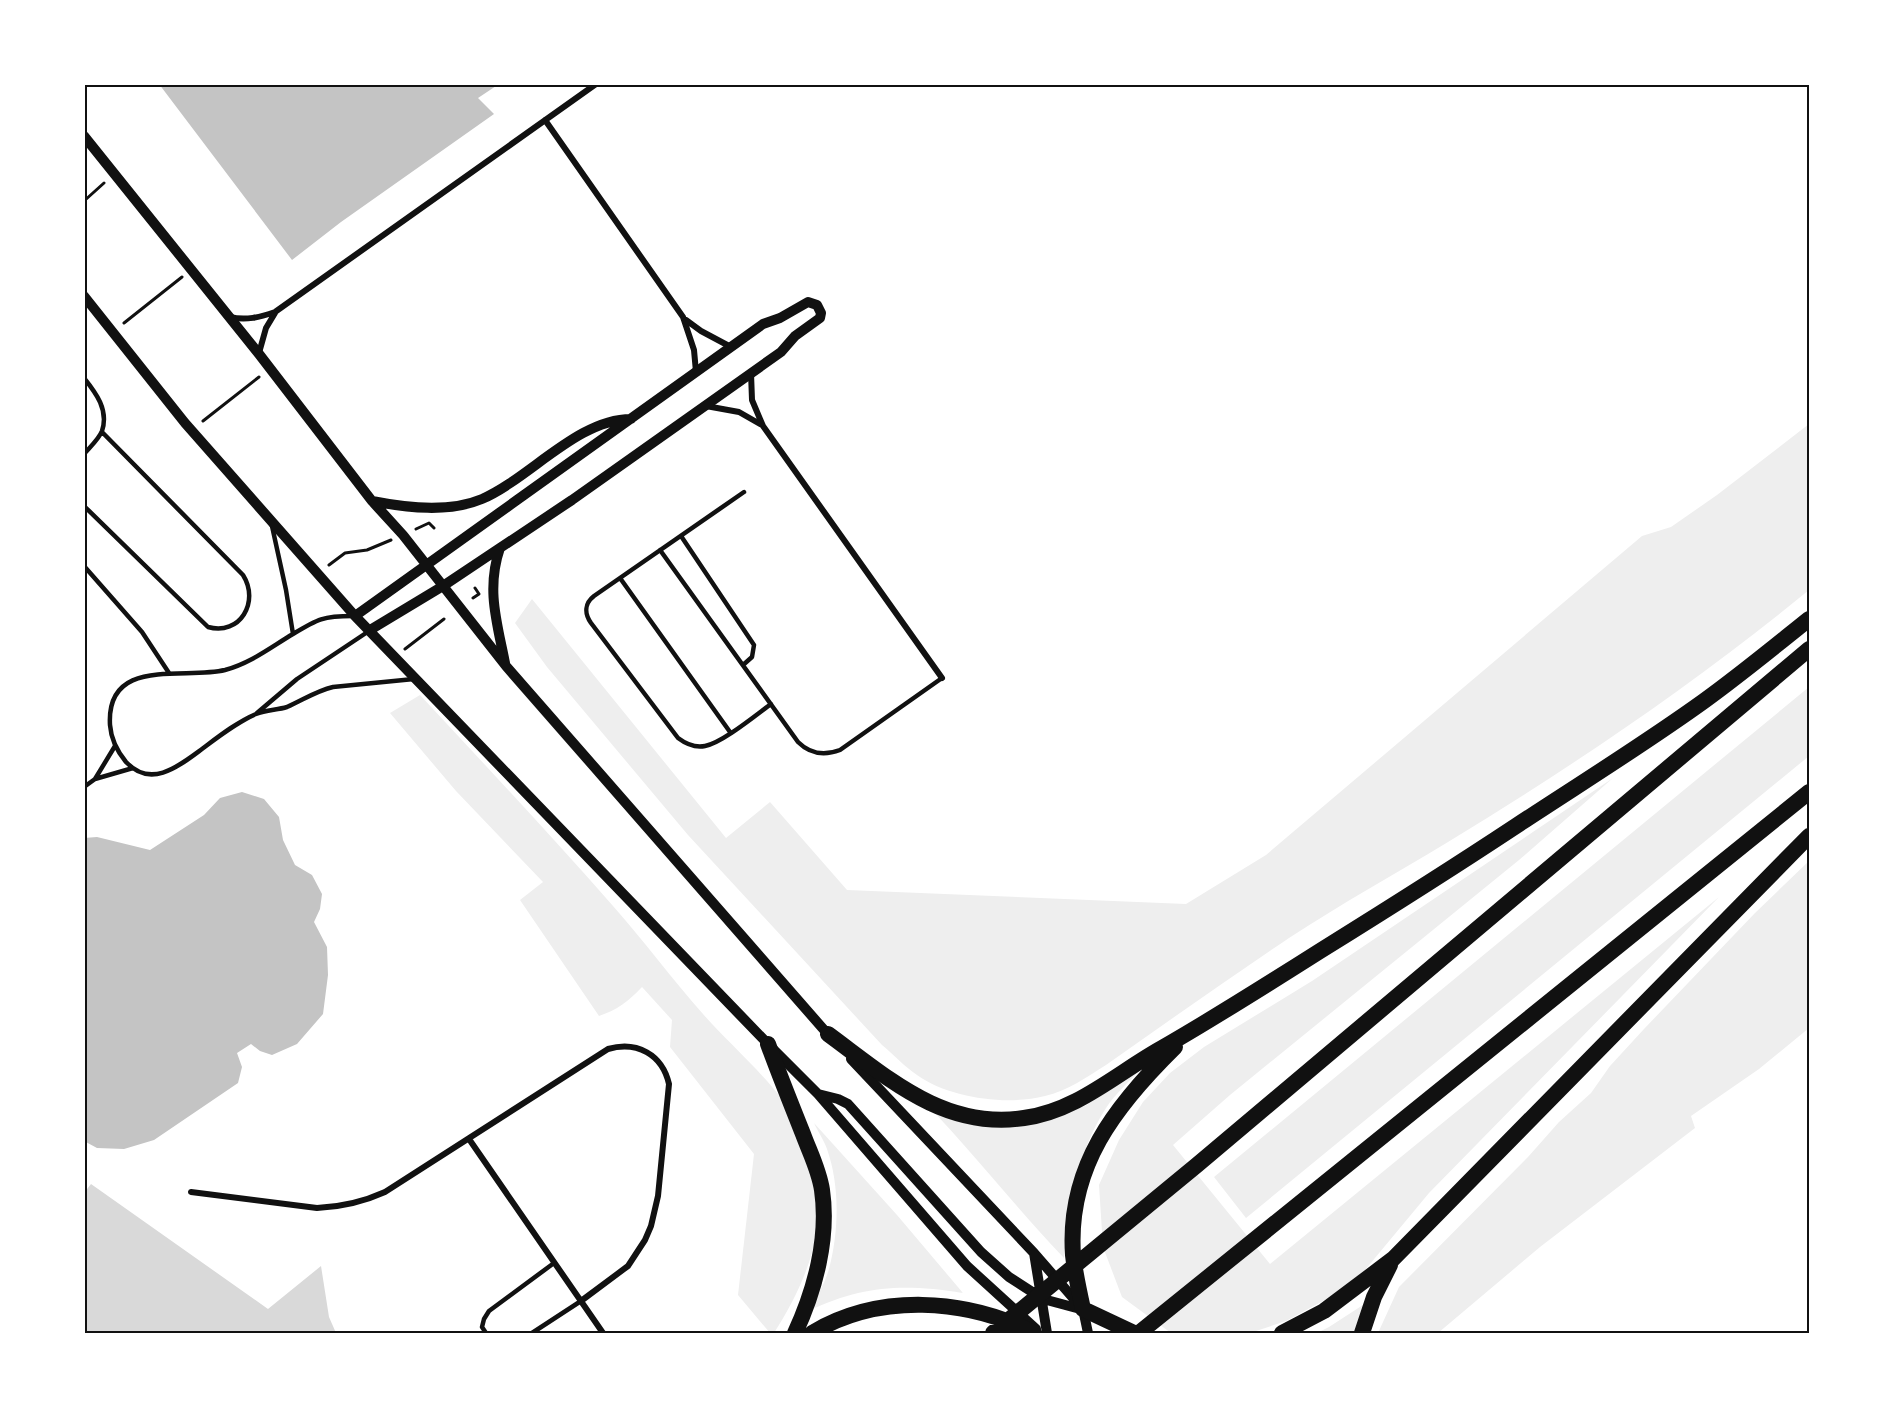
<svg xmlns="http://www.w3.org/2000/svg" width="1893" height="1417" viewBox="0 0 1893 1417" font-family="'PT Sans Narrow',sans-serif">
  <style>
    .green { fill: #eee }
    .water { fill: #d9d9d9 }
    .building { fill: #c4c4c4 }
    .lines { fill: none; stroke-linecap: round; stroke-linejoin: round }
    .path { stroke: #111; stroke-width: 3 }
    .service { stroke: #111; stroke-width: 4.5 }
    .minor { stroke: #111; stroke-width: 6 }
    .tertiary { stroke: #111; stroke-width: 10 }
    .motorway { stroke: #111; stroke-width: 16 }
    .neatline { fill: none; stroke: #111; stroke-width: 2 }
  </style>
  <rect width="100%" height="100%" fill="#fff"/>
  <path class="green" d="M1809,424V590C1696,683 1573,766 1448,842C1395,874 1341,904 1289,938C1228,979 1167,1022 1106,1065C1087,1077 1067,1091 1045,1096C1007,1106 949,1098 917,1075C905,1067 894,1055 882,1045L688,835L547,667L515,623L532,599L726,838L770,802L847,890L1186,904L1266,855L1642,536L1671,527L1717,495Z
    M1809,687V756L1246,1218L1214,1177Z
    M420,695C485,765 550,834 613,906C644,941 672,979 703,1014C736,1052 799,1102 810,1152C813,1166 819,1212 818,1224C813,1263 795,1300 774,1333H770L738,1295L754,1154L670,1047L672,1020L642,987C629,1001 617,1010 599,1016L520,900L543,882L456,791L390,713Z
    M1613,778L1519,860L1230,1095L1173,1145L1270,1264L1719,897L1429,1193L1365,1270L1334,1295L1286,1321L1250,1333H1171L1122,1297L1103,1247L1099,1185L1119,1140L1143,1102L1170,1073L1204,1047L1312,981Z
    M1809,861V1028L1759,1069L1691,1116L1695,1128L1540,1247L1438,1333H1378L1399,1287L1528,1157L1559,1122L1591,1093L1610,1066L1644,1029L1755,913Z
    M1140,1070C1129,1082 1115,1094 1106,1108C1077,1153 1069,1206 1064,1258C1011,1203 965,1141 909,1087L955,1111L1055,1116L1085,1106Z
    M814,1123L897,1215L963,1293C904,1284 863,1285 809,1311C816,1298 825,1283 829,1269C839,1231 840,1186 827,1149C824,1140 818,1132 814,1123Z
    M1366,1303L1359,1333H1317L1329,1327Z"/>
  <path class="water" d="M91,1184L268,1309L321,1266L329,1317L336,1333H84V1193Z"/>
  <path class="building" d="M159,84H499L478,98L494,114L341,222L292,260Z
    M242,792L264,799L279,817L283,840L295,865L312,875L322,894L320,909L314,922L327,947L328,975L323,1014L297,1044L272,1055L260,1051L251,1044L237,1053L242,1067L238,1083L154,1140L124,1149L97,1148L84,1141V838L97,837L150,850L204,815L220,798Z"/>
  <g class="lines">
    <path class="path" d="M84,201L104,183
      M124,323L182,277
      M203,421L259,377
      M416,529L429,523L434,528
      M329,565L345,553L367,550L391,540
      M473,598L479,594L475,588
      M405,649L444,619"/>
    <path class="service" d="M84,378C96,393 109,410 102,431C99,439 90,447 84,454
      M744,492L594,596C585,603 584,613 591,623L678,738C686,744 695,748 705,746C722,743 756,715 771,704
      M84,506L208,627C240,636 260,602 243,575L102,432
      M272,526L286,590L293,634C271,647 251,663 225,670C184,680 106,656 110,725C111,739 117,751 126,762C151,789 179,766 202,749C218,737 237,722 256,714C266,710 277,710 287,707C303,700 316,691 333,687L414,679
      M681,536L754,645L752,657L743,665
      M660,550L798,742C810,754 824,756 840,750L942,678
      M84,566L142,632L169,673
      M620,578L730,732
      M293,634C318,619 323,616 353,616
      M257,713L297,679L369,631
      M95,779L133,768
      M84,787L95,779L115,746
      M486,1333L482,1327L484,1319L489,1311L554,1263
      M532,1333L581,1301"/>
    <path class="minor" d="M545,120L683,317L694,350L696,372
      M230,317C246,321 260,317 275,312L596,84
      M686,320L701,331L731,347
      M259,353L266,328L275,313
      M751,373L752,400L763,426L942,678
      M706,406L739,412L760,424
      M469,1139L603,1333
      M191,1192L317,1208C341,1207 363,1202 385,1192L608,1049C637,1041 662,1054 669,1084L658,1196L651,1226L645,1240L628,1266L581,1301"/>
    <path class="tertiary" d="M84,136L259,354L372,501L403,535L506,666L832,1039
      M84,296L185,423L355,616L768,1044L818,1094L967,1266L1036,1329
      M372,501C407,508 449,513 482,499C530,478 578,419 631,419
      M500,548C486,589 497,622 505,663
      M355,616L763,324L780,318L808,302L817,305L821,313L820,318L795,336L781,352L572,500L443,586L370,630
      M851,1059L1034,1253L1081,1307
      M818,1094L838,1099L848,1104L981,1252L1009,1277L1043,1299L1084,1310
      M1034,1253L1047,1333
      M1083,1309L1088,1333"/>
    <path class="motorway" d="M828,1034C888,1078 944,1130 1024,1118C1077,1111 1117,1073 1162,1048C1216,1017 1268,984 1320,951C1386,910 1451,869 1516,826C1578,785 1643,745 1704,701C1740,675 1774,647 1809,619
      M768,1044C779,1074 791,1104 803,1134C810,1153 819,1170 822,1190C829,1238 815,1290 795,1333
      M812,1333C879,1293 965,1298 1034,1333
      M993,1333L1197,1165L1809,649
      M1134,1333L1083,1309C1079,1291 1075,1273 1073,1255C1067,1167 1115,1106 1175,1047
      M1139,1333L1809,792
      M1282,1333L1324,1311L1393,1259L1809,836
      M1362,1333L1374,1297L1390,1265"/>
  </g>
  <rect width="1893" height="1417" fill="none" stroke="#ffffff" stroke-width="171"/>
  <rect x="86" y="86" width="1722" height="1246" class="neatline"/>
</svg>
